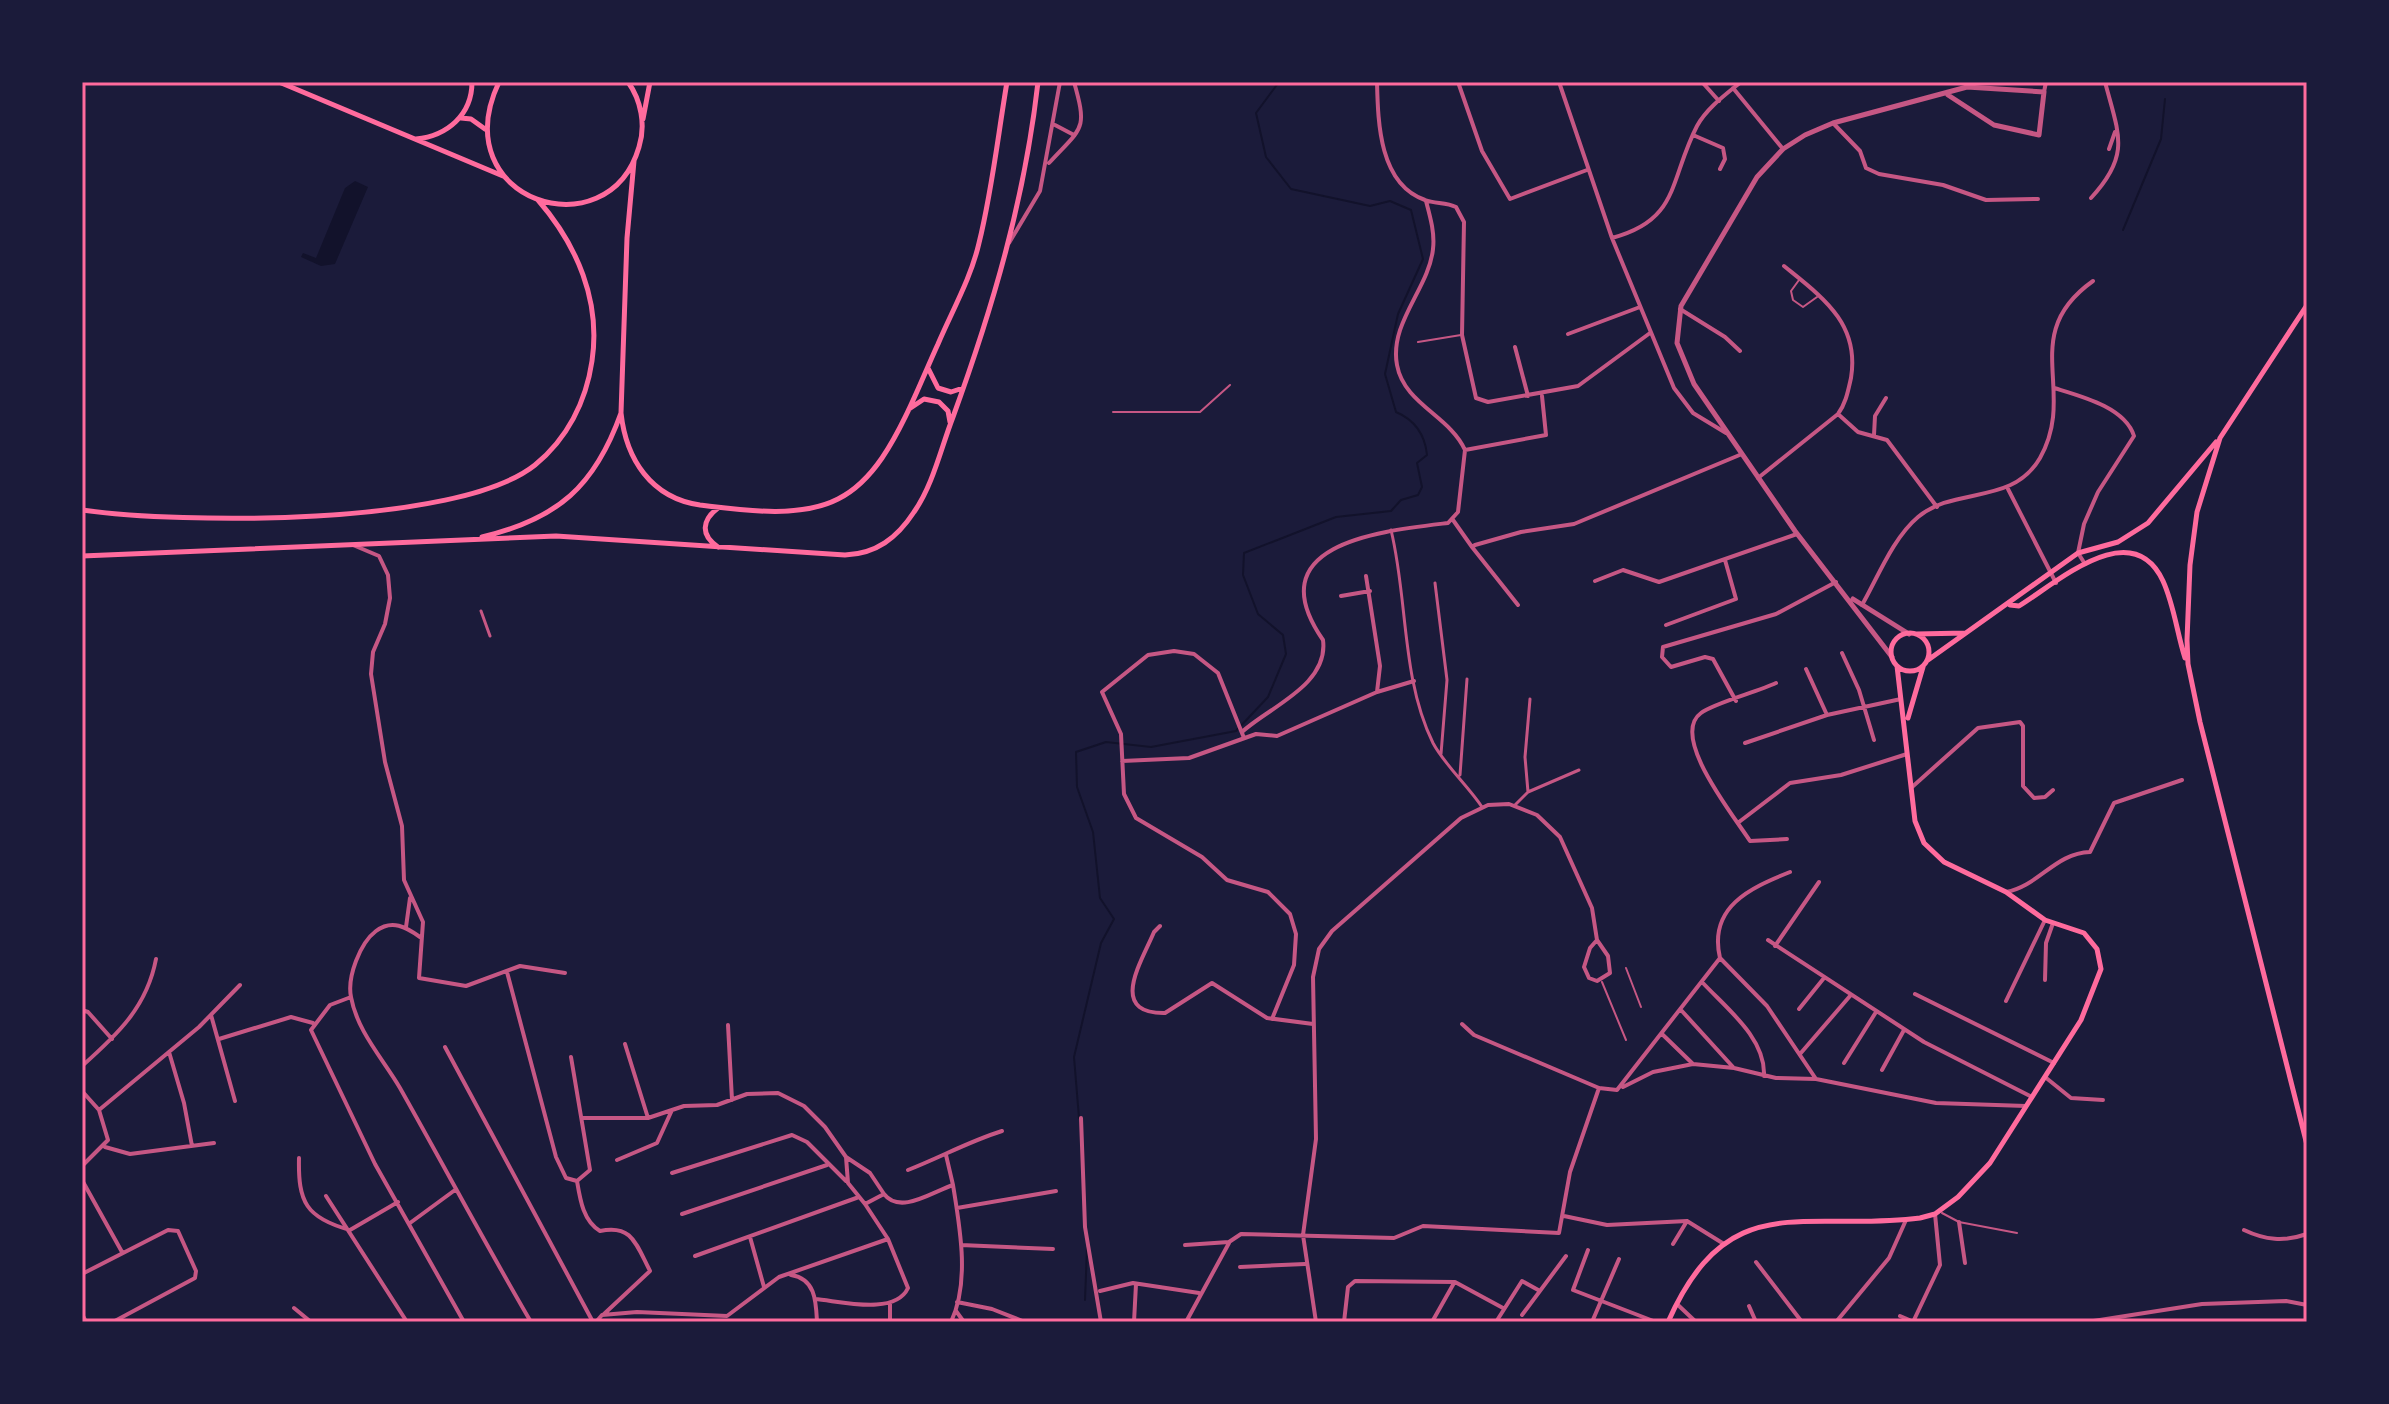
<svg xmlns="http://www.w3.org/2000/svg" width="2389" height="1404" viewBox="0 0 2389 1404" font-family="Barlow,sans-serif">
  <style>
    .water { fill: #12122b }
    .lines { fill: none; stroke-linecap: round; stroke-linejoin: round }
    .stream { stroke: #12122b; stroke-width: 2 }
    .service { stroke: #c65784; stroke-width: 2 }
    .pedestrian { stroke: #c65784; stroke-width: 3 }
    .minor { stroke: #c65784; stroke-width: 4 }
    .tertiary { stroke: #c65784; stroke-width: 5 }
    .secondary { stroke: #ff6b9d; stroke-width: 5 }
    .neatline { fill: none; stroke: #ff6b9d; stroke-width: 3 }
  </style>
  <rect width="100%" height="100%" fill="#1b1b3a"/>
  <path class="water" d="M355,181L368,187L335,264L321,266L301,257L303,253L316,258L345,188Z"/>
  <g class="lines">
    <path class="stream" d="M2123,230L2161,139L2165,99
      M1079,1118L1074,1057L1101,943L1114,919L1100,898L1093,832L1077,787L1076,752L1106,742L1151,747L1236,731L1268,697L1286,654L1283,635L1258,614L1243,575L1244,553L1336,517L1391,511L1401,500L1418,495L1422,487L1417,463L1427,455C1425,435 1415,420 1396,412L1385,374L1398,314L1423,259L1411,210L1390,201L1370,206L1291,189L1266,157L1256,113L1279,82
      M1085,1300L1087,1248"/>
    <path class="service" d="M1799,280L1791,291L1793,300L1803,307L1817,297
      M1418,342L1461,335
      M1113,412H1200L1230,385
      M1626,968L1641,1007
      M1602,982L1626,1040
      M1942,1213L1959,1222L2017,1233"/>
    <path class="pedestrian" d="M1391,530C1408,599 1401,678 1433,743C1444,764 1468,786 1482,807
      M1435,583L1447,680L1441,754
      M481,611L490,636
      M1460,775L1467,679
      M1528,792L1579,770
      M1515,805L1528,792L1525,757L1530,699"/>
    <path class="minor" d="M1377,82C1378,122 1379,184 1425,200C1435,204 1446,202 1456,207L1464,222L1462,335L1476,398L1488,402L1578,386L1650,333
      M1458,82L1482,151L1510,199L1587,170
      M1559,82L1612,238L1674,388L1693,413L1726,433
      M1702,82L1719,101
      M1733,88L1783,149
      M2044,92L2046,82
      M1833,123L1860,151L1866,168L1879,174L1943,185L1986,200L2038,199
      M1055,125L1074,135
      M1693,135L1723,148L1725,159L1720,169
      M2109,149L2115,132
      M1049,163C1082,127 1088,131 1074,82
      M2091,198C2131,155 2119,135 2105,82
      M1612,238C1680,220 1669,180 1697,126C1707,108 1725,95 1741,82
      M1009,243L1040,191L1060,82
      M1680,309L1725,337L1740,351
      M1568,334L1640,307
      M1515,347L1528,396
      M2054,388C2080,396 2125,407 2134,436L2098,492L2084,524L2078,553L2085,564
      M1838,414L1858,432L1887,440L1937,507
      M1874,435L1875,416L1886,398
      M1465,450L1546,435L1542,396
      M1758,478L1838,414C1846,403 1848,391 1851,378C1860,323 1822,297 1784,266
      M2008,489L2056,583
      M1453,520L1472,547
      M353,545L379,556L388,575L390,598L385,624L373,652L371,674L385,762L402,826L404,880L423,922L419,978L466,986L520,966L565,973
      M1366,576L1380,666L1377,692
      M1595,581L1623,570L1659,582L1797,534
      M1341,596L1370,591
      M1518,605L1472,547L1475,545L1521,532L1574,524L1742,454
      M1862,605C1878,577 1893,538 1918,517C1955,486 2012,506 2040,458C2078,391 2017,335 2093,281
      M1666,625L1736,599L1725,560
      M1842,653L1859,690L1874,740
      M1806,669L1827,715
      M1776,683C1757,692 1714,703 1701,713C1669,736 1734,816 1750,841L1787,839
      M1736,701L1713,659L1705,657L1671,667L1662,657L1663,647L1776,614L1836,582
      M1242,732C1269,707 1329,685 1323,640C1256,543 1381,531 1448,523L1458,512L1465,450C1450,416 1404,404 1397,365C1389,323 1429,288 1433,249C1435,233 1430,216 1426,201
      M1244,738L1218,673L1194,654L1174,651L1148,655L1102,692L1121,734L1124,794L1136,818L1202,857L1227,880L1268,892L1290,914L1296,934L1294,965L1272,1019
      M1745,743L1827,715L1901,699
      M1122,761L1189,758L1256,734L1277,736L1377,692L1414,681
      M1911,788L1978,728L2020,722L2023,726V786L2034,798L2045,797L2053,790
      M1739,822L1790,783L1841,775L1907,754
      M1790,872C1750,888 1708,907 1720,958L1767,1006L1816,1079
      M2006,892C2039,886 2055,853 2090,852L2114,803L2182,780
      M1160,926L1154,932C1142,961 1107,1014 1165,1013L1212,983L1267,1018L1313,1024
      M406,927L410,898
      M420,937C406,927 392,919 376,931C360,943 347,977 351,997C357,1031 383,1059 400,1088C444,1166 486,1245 531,1322
      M1768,940L1924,1042L2032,1097
      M1775,946L1819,882
      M507,972L556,1157L566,1178L577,1181
      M2045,980L2046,943L2053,923
      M1702,982C1726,1008 1766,1038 1764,1076
      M1915,994L2054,1063
      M351,997L330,1005L311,1030L375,1164L464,1322
      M2006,1001L2045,920
      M1799,1009L1824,978
      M82,1010L88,1012L112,1039
      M1681,1010L1733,1067
      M211,1015L235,1101
      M1462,1024L1474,1035L1599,1088L1617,1090L1720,958
      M728,1025L732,1100
      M1662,1034L1693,1064L1734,1068L1776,1078L1816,1079L1936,1103L2026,1106
      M219,1039L291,1017L313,1023
      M625,1044L648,1118
      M445,1047L593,1322
      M169,1052L184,1103L192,1146
      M1800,1054L1850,996
      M571,1057L590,1170L577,1181
      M1844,1063L1876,1012
      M82,1066C117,1035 147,1007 156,959
      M1882,1070L1904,1030
      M2045,1077L2071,1098L2103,1100
      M1623,1087L1653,1072L1693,1064
      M82,1091L99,1110L108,1140L82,1166
      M99,1110L199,1027L240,985
      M582,1118H648L684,1106L717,1105L747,1094L778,1093L804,1106L825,1127L846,1157L848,1183L865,1204
      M1081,1118L1085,1227L1101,1322
      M105,1147L130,1154L214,1143
      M946,1155L953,1185
      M846,1157L870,1173L884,1194
      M299,1158C298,1202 306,1218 350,1230L398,1202
      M617,1160L657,1143L672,1110
      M908,1170C941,1157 970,1141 1002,1131
      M672,1173L792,1135L807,1142L846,1181
      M82,1180L122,1252
      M577,1181C580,1199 583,1221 600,1231C632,1224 636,1244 650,1271L604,1314
      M326,1196L407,1322
      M957,1208L1056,1191
      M682,1214L827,1165
      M1564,1216L1607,1225L1687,1221L1724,1244
      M1959,1222L1965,1263
      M410,1223L455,1190
      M2244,1230C2265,1240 2284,1242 2307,1234
      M750,1237L764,1287
      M1673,1244L1687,1221
      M961,1245L1053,1249
      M1185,1245L1229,1242L1241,1234L1394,1238L1423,1226L1559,1233L1570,1172L1599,1088
      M1588,1250L1573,1290L1656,1322
      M695,1256L859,1197
      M1756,1262L1802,1322
      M1240,1267L1305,1264
      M82,1274L168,1230L178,1231L196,1271L195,1278L113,1322
      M791,1275C816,1279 816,1302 817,1322
      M1100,1291L1133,1283L1199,1293
      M815,1299C840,1301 895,1316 908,1288L888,1239L865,1204L884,1194C900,1215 932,1192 953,1185C960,1228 970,1282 951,1322
      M957,1302L992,1309L1025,1322
      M890,1304V1322
      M1678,1305L1696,1322
      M1749,1306L1756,1322
      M294,1308L311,1322
      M956,1311L964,1322
      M82,1314L86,1322
      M1522,1315L1566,1256
      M1900,1316L1914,1322
      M596,1322L602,1315L637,1312L727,1316L779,1277L888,1239
      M1134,1322L1136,1284
      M1186,1322L1229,1243
      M1316,1322L1303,1235L1316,1139L1313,977L1319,949L1332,931L1461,818L1488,805L1509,804L1537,815L1560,837L1592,908L1597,940L1608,956L1610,973L1597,981L1589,978L1584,967L1590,948L1597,940
      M1344,1322L1348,1287L1355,1281L1455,1282L1503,1308
      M1432,1322L1454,1283
      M1496,1322L1522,1281L1540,1291
      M1592,1322L1619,1259
      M1836,1322L1889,1258L1906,1220
      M1913,1322L1940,1265L1935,1214
      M2087,1322L2202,1304L2286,1301L2307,1305"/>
    <path class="tertiary" d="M1853,599L1909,634
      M1892,657L1795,531L1694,384L1677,343L1681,306L1757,177L1783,149L1805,135L1833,123L1967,87L2044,92L2039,135L1994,125L1948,95"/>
    <path class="secondary" d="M279,82L503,176
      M499,82C443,201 608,253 639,147C646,125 641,100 628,82
      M461,118L471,119L485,129
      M643,119L650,82
      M416,139C447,136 472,115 472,82
      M2307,305L2220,438L2197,512L2190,565L2187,640L2188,664L2200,722L2307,1145
      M928,368L938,388L951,392L963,388
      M909,409L924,399L939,402L948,411L950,422
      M621,413C626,459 651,498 700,505C742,510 799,519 838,499C856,490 871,474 882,458C905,424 921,381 938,344C952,311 971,278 979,243C992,191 998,135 1007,82
      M82,510C180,524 457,527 535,465C567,439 586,402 592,361C601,301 577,245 538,200
      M482,537C558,519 595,486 621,413L627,238L634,161
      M718,547C700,535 702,520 718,508
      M82,556L556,536L845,555C876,554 897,538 914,512C933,485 941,448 953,417C993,307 1025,198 1038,82
      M2010,605L2019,606C2059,581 2132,515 2163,581C2174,605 2177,633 2185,658
      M1891 652a19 19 0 1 1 38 0a19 19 0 1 1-38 0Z
      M1916,634L1966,633
      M1928,660L2078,553L2118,542L2148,523L2216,442
      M1908,718L1923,667
      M1668,1322C1729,1185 1803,1233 1920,1218L1935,1214L1958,1197L1990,1163L2081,1020L2101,969L2097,949L2084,933L2045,920L2006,892L1944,862L1924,843L1915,821L1897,666"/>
  </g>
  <rect width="2389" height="1404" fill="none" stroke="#1b1b3a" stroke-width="168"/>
  <rect x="84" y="84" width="2221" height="1236" class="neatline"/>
</svg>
